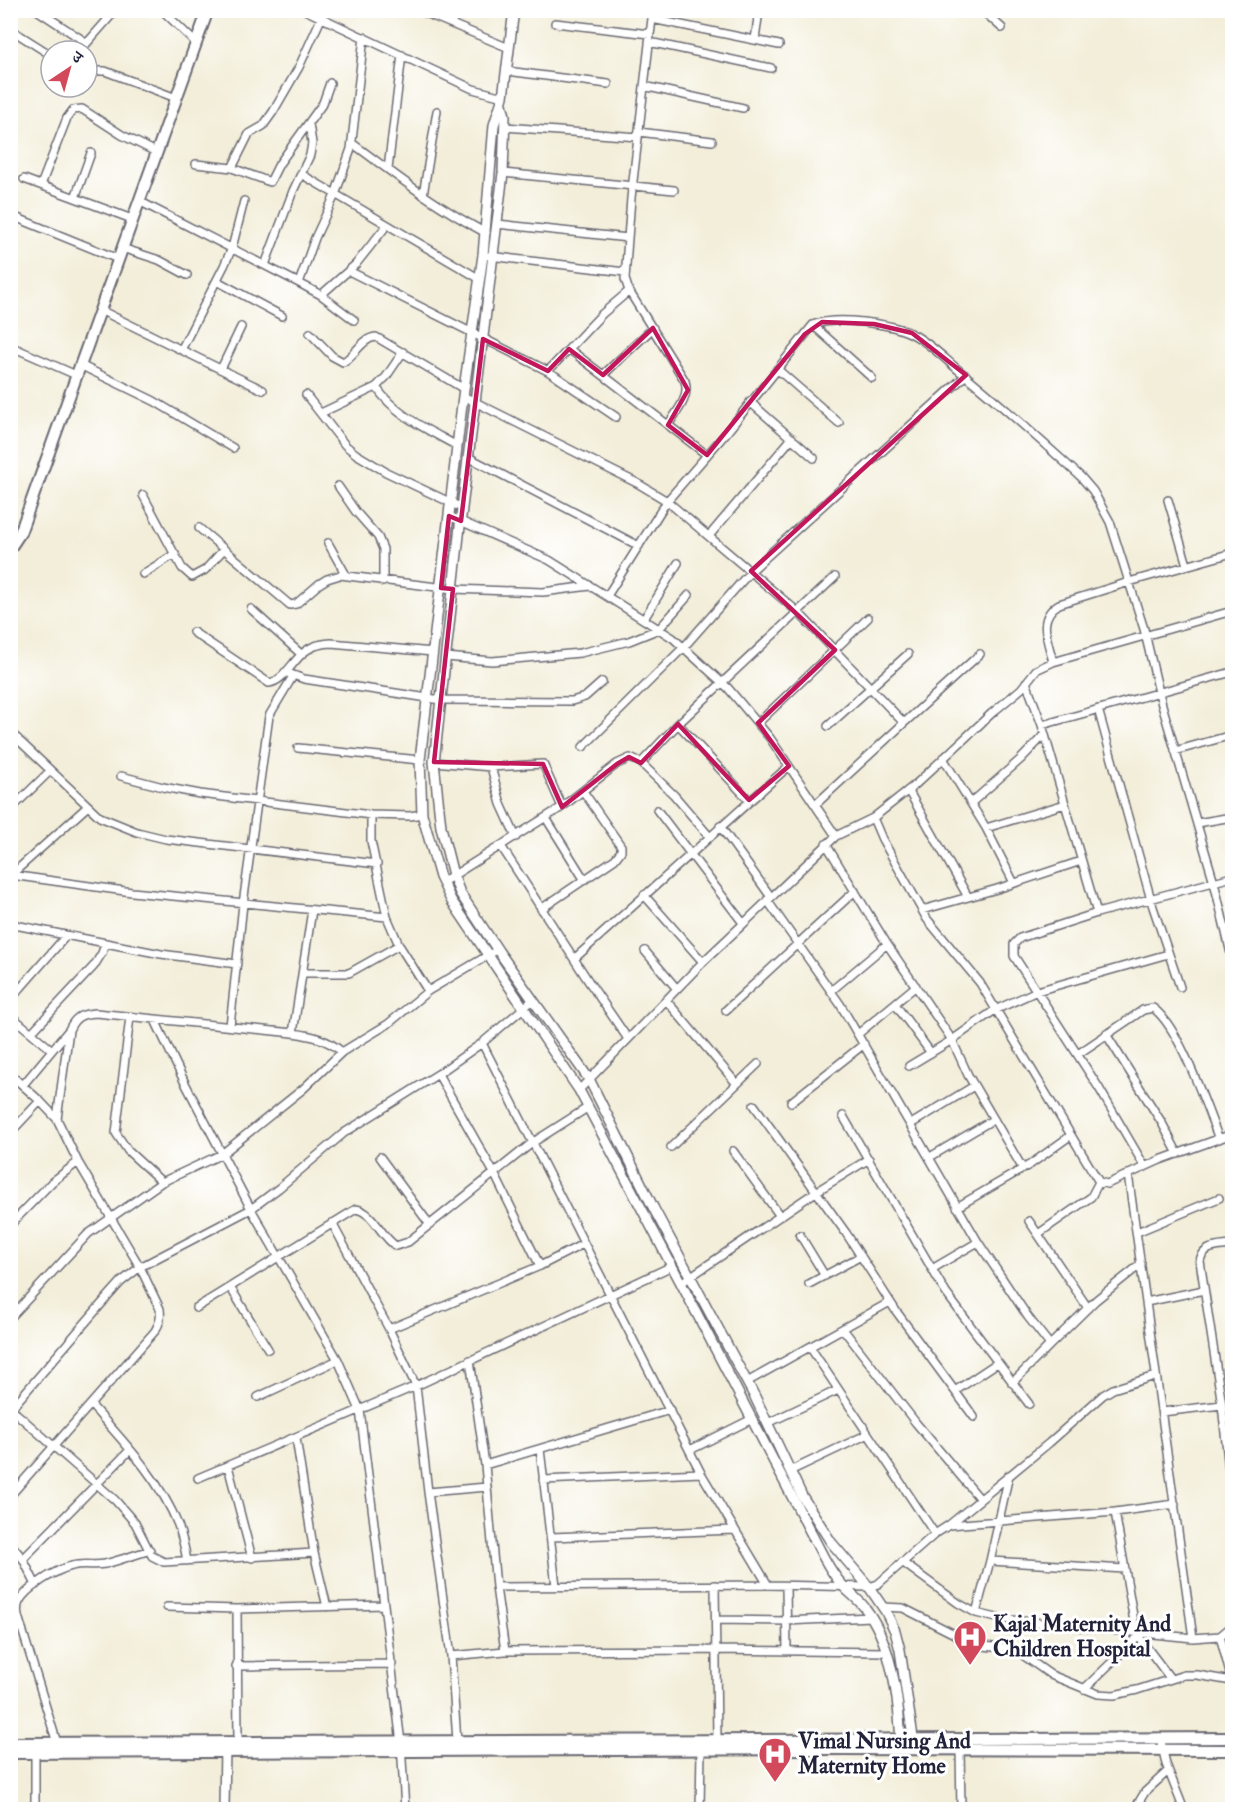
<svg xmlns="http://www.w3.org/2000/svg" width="1243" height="1820" viewBox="0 0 1243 1820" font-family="'IM FELL Double Pica','Noto Serif Devanagari',serif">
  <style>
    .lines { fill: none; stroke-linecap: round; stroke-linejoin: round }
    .minor-casing { stroke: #6b6972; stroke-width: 10 }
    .tertiary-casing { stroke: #6b6972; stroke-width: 12 }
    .secondary-casing { stroke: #6b6972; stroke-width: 14 }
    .primary-casing { stroke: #6b6972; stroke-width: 14 }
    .minor { stroke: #fff; stroke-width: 7 }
    .tertiary { stroke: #fff; stroke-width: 9 }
    .secondary { stroke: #fff; stroke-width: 10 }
    .primary { stroke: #fff; stroke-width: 10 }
    .marked { fill: none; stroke: #c2185b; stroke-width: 4.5; stroke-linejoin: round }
    .labels { text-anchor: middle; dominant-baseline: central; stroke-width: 6; stroke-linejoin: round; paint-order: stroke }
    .poi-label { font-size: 22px; font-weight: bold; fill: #22223b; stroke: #fff; text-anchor: start }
  </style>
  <rect width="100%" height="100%" fill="#fff"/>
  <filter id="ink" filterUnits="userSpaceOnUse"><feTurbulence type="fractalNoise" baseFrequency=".0167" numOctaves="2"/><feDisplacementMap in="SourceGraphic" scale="12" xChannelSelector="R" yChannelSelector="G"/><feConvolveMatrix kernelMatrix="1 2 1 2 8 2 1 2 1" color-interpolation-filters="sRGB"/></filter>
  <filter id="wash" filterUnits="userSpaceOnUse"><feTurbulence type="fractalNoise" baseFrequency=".008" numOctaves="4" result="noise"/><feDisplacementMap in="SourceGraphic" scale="24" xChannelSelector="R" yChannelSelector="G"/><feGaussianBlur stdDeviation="1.35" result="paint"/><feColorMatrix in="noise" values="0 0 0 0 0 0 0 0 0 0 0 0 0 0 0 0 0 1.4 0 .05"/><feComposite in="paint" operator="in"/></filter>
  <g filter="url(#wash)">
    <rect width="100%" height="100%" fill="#f3eed9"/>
  </g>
  <g filter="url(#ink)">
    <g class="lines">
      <defs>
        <path id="minor" d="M37,10L87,43
          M162,10L195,42
          M305,10L473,89L503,97
          M418,10L509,48
          M653,10L631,198L625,279L629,291L685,381C690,398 677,411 668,425L707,455
          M982,10L1002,28
          M652,19L779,45
          M555,23L650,34
          M10,29L51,55
          M755,40L759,10
          M649,42L771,68
          M80,51L116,10
          M87,71H105L176,98
          M507,71L608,84
          M644,86L743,108
          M505,127L638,137
          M639,132L712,141
          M352,143C395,175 438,208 486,233
          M196,164L232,168L270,182L279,164L323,103L330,83
          M232,168L249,134L263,126L273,112L299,67L325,10
          M388,169L402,55
          M503,173L674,190
          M301,174L480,279
          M24,179L132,219
          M41,185L67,118L73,110L82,109L122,135L156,152
          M423,195L437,111
          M75,198L91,153
          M139,201L299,283L321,295L354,320
          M10,215L118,259
          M497,224L628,238
          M122,248L159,260L187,275
          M489,256L625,272
          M265,265L293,191L310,155L312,143L309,124
          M349,271L548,371L616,417
          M217,281L282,316
          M299,283L315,238L335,195L351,149L364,37
          M321,295L356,264L387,225
          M100,310L263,390
          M813,325L872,378
          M310,333L332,356L343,362C355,356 362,338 376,337L464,389
          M10,346L76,375
          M569,349L668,425
          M181,350L224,266L232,248L244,201
          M80,365L154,401L233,448
          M221,369L241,327
          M777,369L839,423
          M548,371L602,314L629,291
          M603,375L653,328
          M376,387C396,416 427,429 457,446
          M306,395L345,445L356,454L386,472L462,508
          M463,396L637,483L667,501L798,612L904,723L815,805
          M750,402L814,458
          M321,413L376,387L386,377L403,352
          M468,457L639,546
          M338,486L356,512L378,537L383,549V582
          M143,495L182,568L192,577L205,570L224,549
          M1168,500L1187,565
          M449,516L549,560L673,638L728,688L770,738L836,836L703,962L579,1090
          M199,528L290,605L296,604L319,584L327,579L340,575L453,589L543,592L590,586
          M709,536L792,438
          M328,543L346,575
          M143,574L175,554
          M607,596L667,501L727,432L813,325C835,316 891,323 912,334C928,342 942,356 956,368C999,402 1040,440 1081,477L1093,491L1110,522L1144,629L1162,705L1214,882L1232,958
          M251,609L301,654
          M644,619L678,563
          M193,632L269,683C283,681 291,664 301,655C310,646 319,644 331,643L433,652
          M446,657L492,661L580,653L629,641L659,629L689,595
          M1053,662C1048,640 1036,618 1059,604L1129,582L1232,553
          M285,672L304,679L441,700L572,701L585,697L602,682
          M1026,682L1042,725L1097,913
          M1098,709L1153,907L1180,987
          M758,723L868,618
          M904,723L980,654
          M678,724L749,800
          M1042,725L1232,672
          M828,726L908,654
          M10,732L100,817L137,832L166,839L377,864
          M10,747L18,739
          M583,747L684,647L751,571L966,375
          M298,748L420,760
          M1175,751L1232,735
          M943,758L986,828L1014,883
          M434,762L491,767L543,764L562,807
          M641,763L674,795L709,836
          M491,767L501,804L516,837
          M121,776L163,787L200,794L371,815L410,816L422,814
          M908,790L968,897
          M971,803L1021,759L1045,734
          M10,810L50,771
          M657,810L743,923
          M371,815V841L387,917L399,945L428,991
          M546,818L584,879
          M873,818L916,784L992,713L1021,689L1036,670L1053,662L1232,611
          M1197,823L1232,817
          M720,826L771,897
          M986,828L1065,804
          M836,836L873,818L882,839L927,919L980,983L1099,1182L1107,1184L1160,1160L1232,1134
          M826,844L887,944L952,1040L968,1075L1023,1169
          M501,846L589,982L628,1039
          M11,875L132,892L387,917
          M10,876L88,806
          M443,882L562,807L617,764L630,758L641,763L678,724L835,577
          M644,895L703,962
          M767,900L840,1004L978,1242L1028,1317L1050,1345L1096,1300L1141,1264
          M541,909L615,859L621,851V846L583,791
          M922,910L997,889L1081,861
          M10,924L161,954L237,964
          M645,951L677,989
          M574,959L789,766
          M304,973H349L399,945
          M831,991L887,944
          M10,1000L66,936
          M666,1000L737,1084
          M895,1004L931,1053
          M726,1010L855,891
          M10,1015L52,1050
          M130,1017L116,1133L128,1151L162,1182
          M155,1020L184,1081L251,1209L338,1360L360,1410L401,1743L405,1810
          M230,1026L243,904L269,716L293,676
          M32,1032L94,966L102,953L105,944
          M293,1033L312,910
          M858,1034L916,986
          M1106,1034L1162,1123L1178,1154
          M482,1043L701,1473L768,1585
          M1078,1054L1143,1010L1153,1008C1180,1027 1206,1107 1219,1139
          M909,1066L952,1040L995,1010L1037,991L1168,954
          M10,1074L40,1101L57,1119L78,1162L140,1267L160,1309C161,1318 160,1323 155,1331L10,1496
          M438,1074L494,1173L540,1266
          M23,1085L68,1031
          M791,1102L864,1044
          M754,1105L846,1233L896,1311L974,1417
          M843,1116L946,1293L1029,1404
          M57,1119L69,1030C75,1016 82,1014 96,1013L293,1033C313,1036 327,1039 342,1052
          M911,1124L974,1086
          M10,1133L40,1101
          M671,1147L758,1064
          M733,1151L780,1216
          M380,1157L430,1225
          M930,1157L994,1119
          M1145,1167L1099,1088L1014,956V944L1020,938L1029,935L1097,913L1232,877
          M1128,1174L1193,1638L1220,1636L1232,1681
          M957,1207L1031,1164L1070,1136
          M1029,1221L1088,1308
          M332,1223L389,1329L416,1386L428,1492L451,1656L457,1741
          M10,1225L52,1182L78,1162
          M1137,1232L1219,1198
          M1038,1234L1091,1197L1099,1182
          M800,1235L825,1276
          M1232,1245C1219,1247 1203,1245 1200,1261L1222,1405L1232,1498
          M932,1269L978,1242
          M681,1283L817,1191L869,1159
          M809,1284L861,1256
          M230,1287L268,1349
          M1146,1302L1204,1290
          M196,1308L356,1209C374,1212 381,1237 396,1246L408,1242L532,1143L587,1108
          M10,1318L88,1234L162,1182L222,1154L303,1089L342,1052L388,1024L428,991L492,953
          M389,1329L540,1266L583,1244
          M843,1329L916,1423L980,1499
          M810,1347L935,1534
          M470,1360L485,1465L496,1587L505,1651
          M747,1382L890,1302
          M1012,1383L1050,1345
          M955,1391L997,1363
          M258,1397L338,1360
          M91,1405C123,1441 160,1479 178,1525C182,1536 185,1549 187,1561
          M10,1408L115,1500L135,1523L152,1556L164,1562L314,1553
          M10,1410L104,1301L121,1282L140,1267L251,1209L279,1188L344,1133L438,1074L482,1043L533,1000
          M1162,1412L1222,1405
          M768,1423L838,1390
          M296,1438L314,1553L327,1607
          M540,1449L556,1586
          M690,1450L752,1419
          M485,1465L670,1410
          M228,1466L252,1558
          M790,1471L868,1434
          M198,1478L416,1386L672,1266
          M543,1480L701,1473
          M428,1492L487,1487
          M1115,1512L1136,1633L1170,1678
          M949,1525L1115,1512L1175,1504
          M551,1537L734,1530
          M10,1543L23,1559L36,1585
          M23,1559L130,1450
          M990,1561L1125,1569
          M902,1562L958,1603L976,1613L1001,1619L1193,1638
          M715,1585L717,1739
          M786,1586L787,1651
          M496,1587L768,1585L869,1587L878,1584L935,1534L949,1525L1049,1443L1103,1395L1113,1389L1155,1376
          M167,1607L237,1609L384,1605
          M882,1607L903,1608L970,1642L983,1646L1014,1649L1051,1675L1098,1694L1114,1695L1137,1690L1184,1675H1197L1232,1681
          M237,1609L238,1743
          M976,1613L990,1561L1009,1475
          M716,1620L786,1621L871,1617
          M1220,1636L1232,1626
          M451,1656L505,1651L717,1650L886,1652
          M236,1666L392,1664
          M1084,1689L1139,1636
          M1160,1737L1166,1764L1184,1810
          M57,1743L18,1616C17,1611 17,1607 19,1602C26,1588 57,1569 72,1566C83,1563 94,1566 105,1564C120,1560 135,1555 150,1550
          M960,1749L961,1810
          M35,1810V1753
          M700,1810L701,1748
          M1134,1810L1145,1792L1168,1771"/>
        <path id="tertiary" d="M514,10L503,97L494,125L483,255L463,396L420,760L422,814L440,877L451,900L579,1090L681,1283L824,1558C830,1569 837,1580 845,1588C852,1595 859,1600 865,1608C892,1642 899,1702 901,1744
          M502,104L505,116L503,173L462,508L434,762L441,827L453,875L460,893L499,952L589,1079L654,1209L755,1397L802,1496L831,1542L869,1587L886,1612L895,1631L900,1650L914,1744
          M224,1810L225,1746"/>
        <path id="secondary" d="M10,548L20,533L208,10"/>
        <path id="primary" d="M10,1743L1232,1738
          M10,1753L819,1749L1232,1750"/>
      </defs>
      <use href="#minor" class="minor-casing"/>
      <use href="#tertiary" class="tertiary-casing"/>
      <use href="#secondary" class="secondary-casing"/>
      <use href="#primary" class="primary-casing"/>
      <use href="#minor" class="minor"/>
      <use href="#tertiary" class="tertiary"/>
      <use href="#secondary" class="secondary"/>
      <use href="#primary" class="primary"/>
    </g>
  </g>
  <path class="marked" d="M822,322L874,324L912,333L966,375L751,571L835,650L758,723L789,766L749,800L678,724L641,763L629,757L617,764L562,807L543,764L434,762L453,589L441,588L449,516L461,521L483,339L548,371L569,349L603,375L653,328L688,390L668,425L707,455L805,334Z"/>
  <defs>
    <symbol id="hospital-pin" viewBox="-11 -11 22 30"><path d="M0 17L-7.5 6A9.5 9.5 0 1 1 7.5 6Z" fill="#d1495b" stroke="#fff"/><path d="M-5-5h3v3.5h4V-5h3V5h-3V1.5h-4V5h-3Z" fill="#fff"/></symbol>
  </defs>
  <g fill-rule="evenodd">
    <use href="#hospital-pin" x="951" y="1618" width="38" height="52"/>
    <use href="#hospital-pin" x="756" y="1735" width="38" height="52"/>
  </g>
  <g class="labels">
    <g class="poi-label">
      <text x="993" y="1624">Kajal Maternity And<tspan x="993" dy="25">Children Hospital</tspan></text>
      <text x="798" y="1741">Vimal Nursing And<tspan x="798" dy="25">Maternity Home</tspan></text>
    </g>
  </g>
  <rect width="1243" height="1820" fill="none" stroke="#fff" stroke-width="36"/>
  <g transform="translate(69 69) rotate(36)"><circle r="28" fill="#ffffff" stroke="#a7a7b1" stroke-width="1.5"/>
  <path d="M0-4.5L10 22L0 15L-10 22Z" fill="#d1495b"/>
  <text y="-9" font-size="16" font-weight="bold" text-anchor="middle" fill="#22223b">उ</text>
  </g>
</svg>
